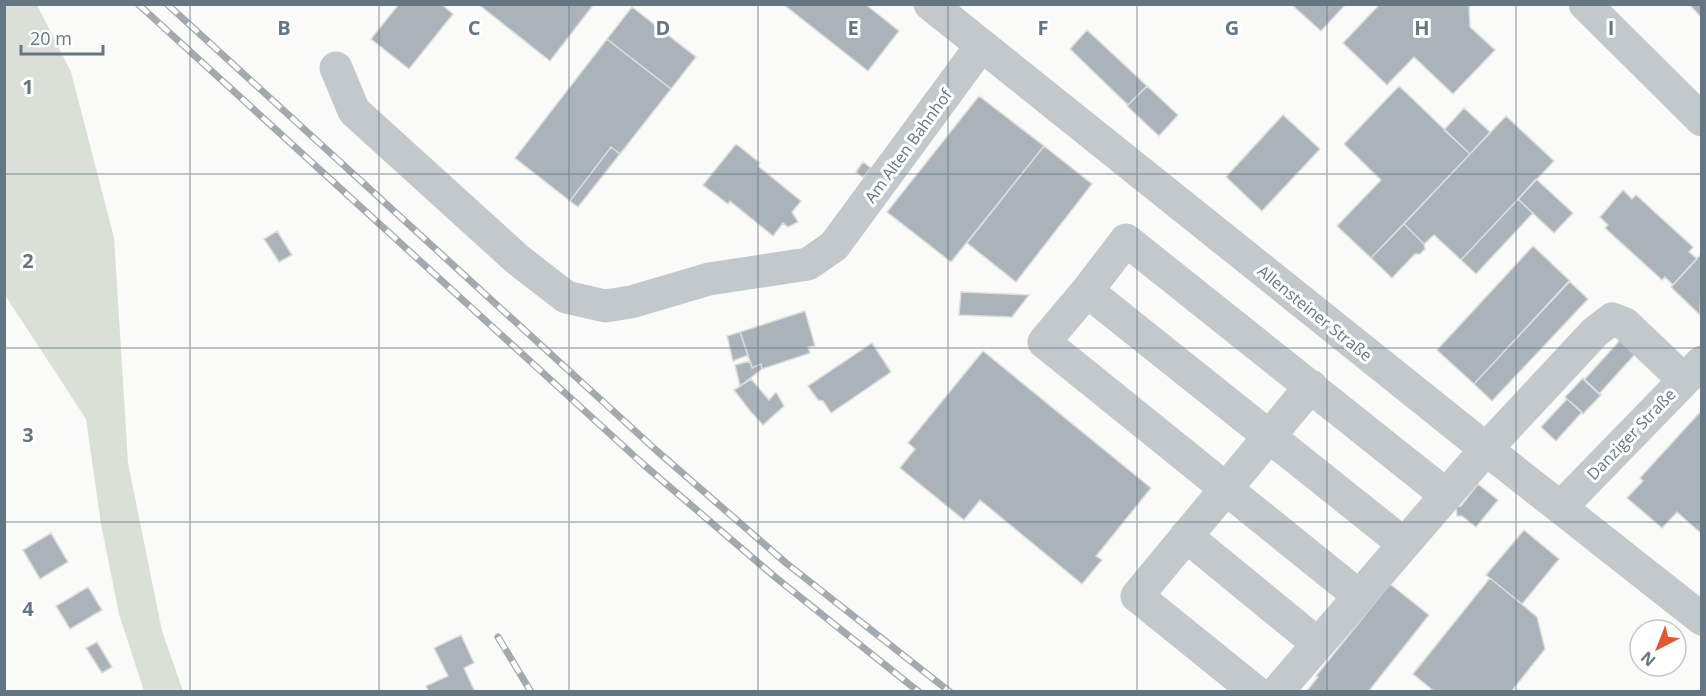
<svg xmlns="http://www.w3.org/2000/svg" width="1706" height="696" viewBox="0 0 1706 696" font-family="'Open Sans',sans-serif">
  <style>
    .green { fill: #dadfd7 }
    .building { fill: #aab3b9; stroke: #dcdcda; stroke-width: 1.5 }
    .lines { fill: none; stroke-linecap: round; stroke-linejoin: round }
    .minor { stroke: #c3c8cc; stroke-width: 33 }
    .rail-casing { stroke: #a2aab0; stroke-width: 7 }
    .rail { stroke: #fff; stroke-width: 4.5; stroke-dasharray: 14; stroke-linecap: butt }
    .grid { fill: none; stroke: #657683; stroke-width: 1.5; stroke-opacity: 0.55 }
    .labels { text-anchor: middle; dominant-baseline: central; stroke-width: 6; stroke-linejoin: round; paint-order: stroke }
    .street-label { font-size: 16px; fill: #657683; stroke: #fff }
    .grid-label { font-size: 20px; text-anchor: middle; font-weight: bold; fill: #657683; stroke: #fff; stroke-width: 6; stroke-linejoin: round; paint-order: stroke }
  </style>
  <rect width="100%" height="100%" fill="#fafaf8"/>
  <path class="green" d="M4,5H37L71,72L114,238L128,463L162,631L183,691H144L119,614L101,524L86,419L5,295Z"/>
  <path class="building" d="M399,4H441L453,14L409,69L371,39Z
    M478,4H594L550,61Z
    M783,4H865L899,31L868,71Z
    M1291,4H1346L1321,31Z
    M1380,4H1469L1470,27L1495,50L1453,94L1414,57L1387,85L1343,43Z
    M1689,4H1702V18Z
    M632,7L696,57L671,89L607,39Z
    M1087,30L1147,86L1128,105L1070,49Z
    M607,39L671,89L620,154L611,147L570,201L515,158Z
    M1147,86L1178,115L1159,136L1127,106Z
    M1399,86L1470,154L1371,258L1337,226L1381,180L1344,144Z
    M979,96L1044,146L951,262L887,212Z
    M1464,108L1490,132L1470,154L1444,130Z
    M1283,115L1320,149L1262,211L1226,177Z
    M1506,116L1554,161L1461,260L1434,235L1424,244L1404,224Z
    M736,144L760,163L758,166L801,201L792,212L798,222L788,227L783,223L773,236L730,201L728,204L703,185Z
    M1044,146L1092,184L1016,282L967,243Z
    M611,147L620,154L578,207L570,201Z
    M863,162L871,168L863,177L856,172Z
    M1536,179L1573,213L1554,233L1518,199Z
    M1623,190L1632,199L1636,195L1693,247L1689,252L1697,259L1673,285L1665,277L1662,280L1605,228L1608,225L1600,217Z
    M1518,199L1533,213L1476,274L1461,260Z
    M1404,224L1424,244L1425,249L1420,254H1415L1392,278L1371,258Z
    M277,231L292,255L279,262L264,239Z
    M1533,246L1570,281L1474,384L1437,350Z
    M1699,256L1702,258L1700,315L1671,287Z
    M1569,281L1588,299L1492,401L1474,384Z
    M961,292L1029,295L1012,317L959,315Z
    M805,311L815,346L808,347L810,353L762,369L761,364L752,368L740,332Z
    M740,332L748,355L733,361L727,336Z
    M1622,338L1637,352L1599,394L1584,380Z
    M872,343L891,372L831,413L823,401L818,400L808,386Z
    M983,351L1151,488L1096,556L1102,560L1082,584L980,500L964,520L900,468L915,449L908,443Z
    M750,361L752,368L761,364L762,369L740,386L735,365Z
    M1583,378L1601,395L1583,414L1565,397Z
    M751,379L769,400L776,392L784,406L763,425L751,412L734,390Z
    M1567,399L1582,412L1556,441L1541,427Z
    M1702,410V534L1677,512L1662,528L1627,498L1643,481L1640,478Z
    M1478,484L1498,500L1476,527L1462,516H1457L1456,507L1461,506Z
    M1524,530L1559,559L1522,604L1486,575Z
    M51,533L68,562L40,579L23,550Z
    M1490,578L1537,617L1545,649L1511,692H1435L1413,674Z
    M1390,584L1429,615L1368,692H1306L1318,677L1316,676Z
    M88,587L102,610L70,629L56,606Z
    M461,635L474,663L464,668L475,692H429L426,686L448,676L434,648Z
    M97,642L112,667L102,673L86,648Z"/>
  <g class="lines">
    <path class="minor" d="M930,4L1486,449L1702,619
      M1585,4L1702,120
      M336,68L354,111L517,259L566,297L605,306L631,302L709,279L808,264L834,246L981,46
      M1087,291L1404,544
      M1561,507L1702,362
      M1186,536L1318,644
      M1359,596L1044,342L1087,291L1126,240L1446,495
      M1256,692L1137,596L1311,386
      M1277,692L1486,449L1595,332L1612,319L1625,324L1684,380"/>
    <defs>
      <path id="rail" d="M138,4L644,465L775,577L919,692
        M167,4L657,451L786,563L950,692
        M498,637L531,692"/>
    </defs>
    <use href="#rail" class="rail-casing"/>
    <use href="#rail" class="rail"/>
  </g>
  <path class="grid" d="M190,4V692M379,4V692M569,4V692M758,4V692M948,4V692M1137,4V692M1327,4V692M1516,4V692M4,174H1702M4,348H1702M4,522H1702"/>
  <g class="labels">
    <g class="street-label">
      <text transform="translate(908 146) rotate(-54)">Am Alten Bahnhof</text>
      <text transform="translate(1315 313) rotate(39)">Allensteiner Straße</text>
      <text transform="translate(1631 434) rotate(-46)">Danziger Straße</text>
    </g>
  </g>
  <g class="grid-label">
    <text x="284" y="35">B</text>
    <text x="474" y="35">C</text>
    <text x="663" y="35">D</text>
    <text x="853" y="35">E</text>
    <text x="1043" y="35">F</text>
    <text x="1232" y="35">G</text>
    <text x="1422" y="35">H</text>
    <text x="1611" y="35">I</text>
    <text x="28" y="94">1</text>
    <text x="28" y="268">2</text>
    <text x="28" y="442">3</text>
    <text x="28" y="616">4</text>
  </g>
  <rect width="1706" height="696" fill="none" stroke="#657683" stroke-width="12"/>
  <g transform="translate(1658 648) rotate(222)"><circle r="28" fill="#ffffff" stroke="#c1c8cd" stroke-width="1.5"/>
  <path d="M0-4.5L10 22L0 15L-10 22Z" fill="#e4572e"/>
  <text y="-9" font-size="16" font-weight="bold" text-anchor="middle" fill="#657683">N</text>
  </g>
  <path d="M21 45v9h82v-9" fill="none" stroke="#657683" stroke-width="3"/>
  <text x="30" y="45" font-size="18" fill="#657683" stroke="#ffffff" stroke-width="4.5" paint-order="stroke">20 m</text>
</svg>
